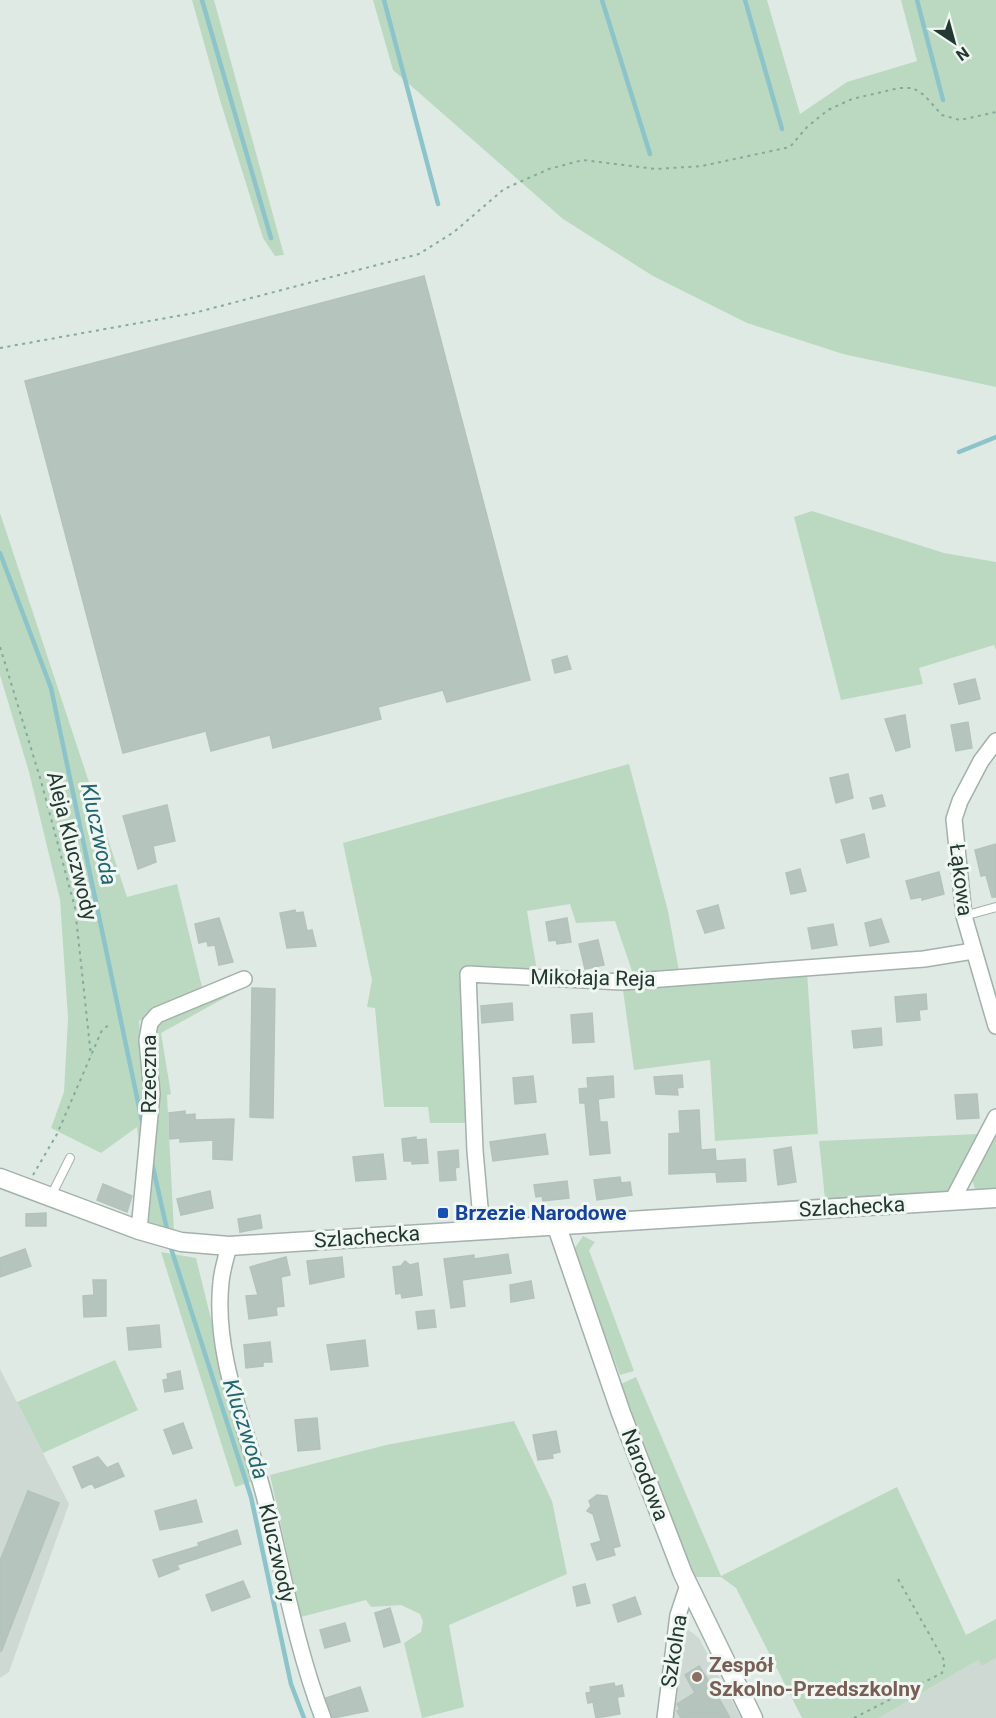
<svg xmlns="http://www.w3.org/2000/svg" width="996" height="1718" viewBox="0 0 996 1718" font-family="Roboto,sans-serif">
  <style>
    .built { fill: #ced9d4 }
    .green { fill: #bbd9c1 }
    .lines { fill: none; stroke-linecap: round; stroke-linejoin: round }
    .stream { stroke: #8cc4ca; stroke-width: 4.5 }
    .building { fill: #b6c4be; stroke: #b3c2bb; stroke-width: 1.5 }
    .service-casing { stroke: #a3b1ab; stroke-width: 10 }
    .minor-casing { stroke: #a3b1ab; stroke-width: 18 }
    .tertiary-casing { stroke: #a3b1ab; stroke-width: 21 }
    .path { stroke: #83aa9c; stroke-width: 2; stroke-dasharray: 3 4.5; stroke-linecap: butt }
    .service { stroke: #fff; stroke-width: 8 }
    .minor { stroke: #fff; stroke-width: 15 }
    .tertiary { stroke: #fff; stroke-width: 18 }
    .transit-dot { fill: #1a4fb4; stroke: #f0f7f3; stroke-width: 2 }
    .education-dot { fill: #8d6e63; stroke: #f0f7f3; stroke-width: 2 }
    .labels { text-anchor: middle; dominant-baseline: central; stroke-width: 6; stroke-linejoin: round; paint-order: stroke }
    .street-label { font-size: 21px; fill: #223831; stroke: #f0f7f3 }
    .transit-label { font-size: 21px; font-weight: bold; fill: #164399; stroke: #f0f7f3; text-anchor: start }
    .education-label { font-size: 21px; font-weight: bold; fill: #785e54; stroke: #f0f7f3; text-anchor: start }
    .water-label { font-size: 22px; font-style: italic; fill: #22656f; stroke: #f0f7f3 }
  </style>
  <rect width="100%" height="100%" fill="#e0eae5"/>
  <path class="built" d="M0,1369L69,1504L9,1672L0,1678Z
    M681,1624L699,1638L741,1718H668Z
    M996,1658V1718H879L978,1660L982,1666Z"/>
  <path class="green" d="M192,0H214L284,255L275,256L263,238L220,100Z
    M373,0H767L800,114L847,82L917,61L901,0H996V387L843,354L747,323L653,276L563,219L393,70Z
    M812,511L944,553L996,562V650L994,645L919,668L923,684L841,700L794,517Z
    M0,513L127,897L177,884L203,991L139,1021L146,1108L140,1153L137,1127L101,1153L51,1128L64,1092L68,1018L60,900L29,772L0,675Z
    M629,764L668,911L679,971L634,977L615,921L576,923L570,904L527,911L537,971L466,970L469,1123H430L428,1107H384L375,1008L367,1007L372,980L343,843Z
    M807,972L818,1134L715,1141L710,1060L634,1070L623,990Z
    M248,985L161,1033L171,1094L167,1095L174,1231L146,1223L153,1032L167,1018Z
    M996,1129V1188L975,1189L971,1177Z
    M978,1134L951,1192L825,1199L819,1141Z
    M583,1236L595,1242L589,1250L634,1371L620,1375L573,1251Z
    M161,1252L196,1258L251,1482L235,1487Z
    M115,1360L138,1410L43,1453L17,1402Z
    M636,1377L721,1576L897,1487L966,1635L996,1619V1658L982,1666L978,1660L879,1718H802L736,1588L721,1577H691L621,1384Z
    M514,1421L552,1501L567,1574L449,1625L464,1707L422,1718L404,1643L421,1632L423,1622L420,1614L401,1605L371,1607L366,1600L301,1617L270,1475L386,1445Z"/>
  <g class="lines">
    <path class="stream" d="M202,0L271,238
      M384,0L438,204
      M602,0L650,154
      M745,0L782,129
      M917,0L943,100
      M959,452L996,437
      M0,553L51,688L143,1126
      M152,1163L168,1234
      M170,1245L251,1497L291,1684L304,1718"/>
  </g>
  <path class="building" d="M424,276L530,680L447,702L443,690L378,707L381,719L273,748L270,735L211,751L206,731L123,753L25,381Z
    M567,656L571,669L555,673L552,660Z
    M975,679L980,699L959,704L954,684Z
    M905,715L910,747L896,751L885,719Z
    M968,722L972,748L956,751L951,725Z
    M848,774L853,798L836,803L830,778Z
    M882,795L885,806L873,809L870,798Z
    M167,805L175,841L153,846L156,862L138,869L123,816Z
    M864,834L869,857L847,863L841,840Z
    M996,844V897H992L986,875L981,876L975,850Z
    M800,869L806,891L791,894L786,873Z
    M939,872L944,894L922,900V897L911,899L906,881Z
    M718,905L724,928L705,933L697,911Z
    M295,910L296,913L303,912L307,931L312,930L316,946L287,948L280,913Z
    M219,918L233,962L219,965L215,945L208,946L207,941L199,943L195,924Z
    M567,918L571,942L557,944L556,940L549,941L546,922Z
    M881,919L889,942L870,946L865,923Z
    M833,924L837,945L812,949L808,928Z
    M598,940L604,965L585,969L579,944Z
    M252,988L275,989L273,1118L250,1117Z
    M926,994L927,1009L919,1010L920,1020L897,1022L895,997Z
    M512,1003L513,1020L482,1023L481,1006Z
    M592,1013L594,1042L573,1043L571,1015Z
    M881,1028L882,1045L854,1048L852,1031Z
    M682,1075L683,1087L677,1088L678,1095L656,1094L654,1077Z
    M533,1076L536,1102L515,1104L513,1078Z
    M613,1076L614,1097L598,1099L600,1122H607L610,1153L590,1155L585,1103H580L579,1089L588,1088L587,1078Z
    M977,1094L979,1118L957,1119L955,1095Z
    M699,1110L701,1150L715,1149L716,1161L745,1159L746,1181L717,1182L716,1172L669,1174V1134L680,1133L679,1111Z
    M185,1111V1115L195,1114V1120L234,1119L232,1160L213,1159V1140L180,1142V1138L170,1139L169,1113Z
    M545,1134L548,1154L493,1161L490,1142Z
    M416,1137V1140L426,1139L428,1163L412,1164V1161H404L402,1139Z
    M791,1147L796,1182L778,1185L774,1150Z
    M458,1150L459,1167L455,1168L456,1180L440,1181L438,1152Z
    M383,1154L386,1179L356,1181L353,1157Z
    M620,1177L621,1183L630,1182L632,1195L597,1200L594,1180Z
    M567,1181L569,1198L543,1201L542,1196L536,1197L534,1185Z
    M103,1184L132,1196L127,1212L97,1200Z
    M210,1191L213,1208L181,1215L177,1199Z
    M46,1213V1226H26V1214Z
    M260,1215L262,1228L240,1232L238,1219Z
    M25,1249L31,1266L0,1277V1258Z
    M508,1254L511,1273L462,1280L465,1306L451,1308L444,1259L474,1255V1259Z
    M286,1257L290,1275L281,1277L284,1306L276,1307L277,1315L249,1319L246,1296L258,1295L250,1267Z
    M342,1257L344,1277L310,1284L307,1261Z
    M405,1261L410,1265L418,1263L422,1295L402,1298L401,1293L396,1294L393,1267L401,1266Z
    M93,1280H106V1316L84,1317L83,1296L94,1295Z
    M531,1281L534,1298L511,1302L510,1285Z
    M434,1310L436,1327L418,1329L416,1312Z
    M159,1325L161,1347L129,1350L127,1328Z
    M365,1340L368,1366L331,1370L327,1345Z
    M270,1342L272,1362H263V1366L246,1368L244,1345Z
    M180,1371L183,1389L165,1392L163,1380L168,1379L167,1374Z
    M317,1418L320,1449L298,1451L295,1420Z
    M183,1423L192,1448L173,1454L164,1430Z
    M556,1431L560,1452L552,1454L553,1458L538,1460L533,1435Z
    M98,1457L107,1468L118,1463L124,1476L95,1488L92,1483L82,1488L73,1467Z
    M28,1491L59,1503L1,1652L0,1561Z
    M597,1495L607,1496L620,1546L613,1548L615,1555L597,1560L591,1544L601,1541L593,1514L587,1511L591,1506L589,1501Z
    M196,1500L202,1522L160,1530L155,1511Z
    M237,1530L241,1544L177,1565L179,1569L159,1577L153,1560L199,1546L198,1543Z
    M243,1581L250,1597L212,1611L206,1595Z
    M585,1584L590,1603L577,1606L573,1587Z
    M635,1597L641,1614L618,1622L613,1605Z
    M390,1608L400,1642L384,1647L375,1613Z
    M345,1623L350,1641L325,1648L320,1630Z
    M699,1666L714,1690L730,1718H681L677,1711L680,1709L677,1704L695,1693L685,1675Z
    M614,1683L615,1687L622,1685L624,1696L617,1697L620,1714L596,1718L593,1702L588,1703L586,1693L591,1692L590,1687Z
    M360,1687L368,1711L333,1718L326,1698Z"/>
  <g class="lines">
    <defs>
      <path id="service" d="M964,916L996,907
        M51,1196L70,1158"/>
      <path id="minor" d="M996,741L981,761L960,801L954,819L964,916L996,1026
        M952,1201L996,1117
        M139,1230L152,1094L147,1040L150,1023L157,1015L244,979
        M482,1230L475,1151L468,974L622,982L924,959L973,951
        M229,1246C226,1258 222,1270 221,1282C213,1356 247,1428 265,1499C283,1572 296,1647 323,1718
        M665,1718L678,1615L688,1585"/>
      <path id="tertiary" d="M0,1178L139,1230L181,1242L229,1246L996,1198
        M556,1224L621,1413L683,1574L753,1718"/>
    </defs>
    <use href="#service" class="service-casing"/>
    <use href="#minor" class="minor-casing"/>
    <use href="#tertiary" class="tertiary-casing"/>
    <path class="path" d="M0,348L194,313L419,254L454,232L504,189L549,169L583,160L656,169L702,166L790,147L807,127L828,110L852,99L899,88H913L924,95L942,115L960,120L996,112
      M0,647L41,781L75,908L91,1056
      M33,1175L57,1134L102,1030L110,1024
      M854,1718L942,1673L945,1662L898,1579"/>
    <use href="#service" class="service"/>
    <use href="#minor" class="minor"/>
    <use href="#tertiary" class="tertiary"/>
  </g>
  <rect class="transit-dot" x="437" y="1207" width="12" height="12" rx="3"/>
  <circle class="education-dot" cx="697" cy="1677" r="6"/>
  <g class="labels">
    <g class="street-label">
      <text transform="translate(72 846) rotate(76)">Aleja Kluczwody</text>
      <text transform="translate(961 880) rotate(83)">Łąkowa</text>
      <text transform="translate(593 978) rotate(1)">Mikołaja Reja</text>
      <text transform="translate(149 1074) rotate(-90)">Rzeczna</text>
      <text transform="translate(852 1207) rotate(-3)">Szlachecka</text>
      <text transform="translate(367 1237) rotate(-4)">Szlachecka</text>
      <text transform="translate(645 1475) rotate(69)">Narodowa</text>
      <text transform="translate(277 1553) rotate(77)">Kluczwody</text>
      <text transform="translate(674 1651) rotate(-81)">Szkolna</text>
    </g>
    <g class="transit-label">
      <text x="455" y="1213">Brzezie Narodowe</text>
    </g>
    <g class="education-label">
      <text x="709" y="1665">Zespół<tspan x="709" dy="24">Szkolno-Przedszkolny</tspan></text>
    </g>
    <g class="water-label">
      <text transform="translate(99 834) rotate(78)">Kluczwoda</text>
      <text transform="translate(246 1429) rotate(72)">Kluczwoda</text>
    </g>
  </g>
  <g transform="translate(954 42) rotate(144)" stroke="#f0f7f3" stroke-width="4.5" paint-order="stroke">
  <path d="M0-4.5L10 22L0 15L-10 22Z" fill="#223831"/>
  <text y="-9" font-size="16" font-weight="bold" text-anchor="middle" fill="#223831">N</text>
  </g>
</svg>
